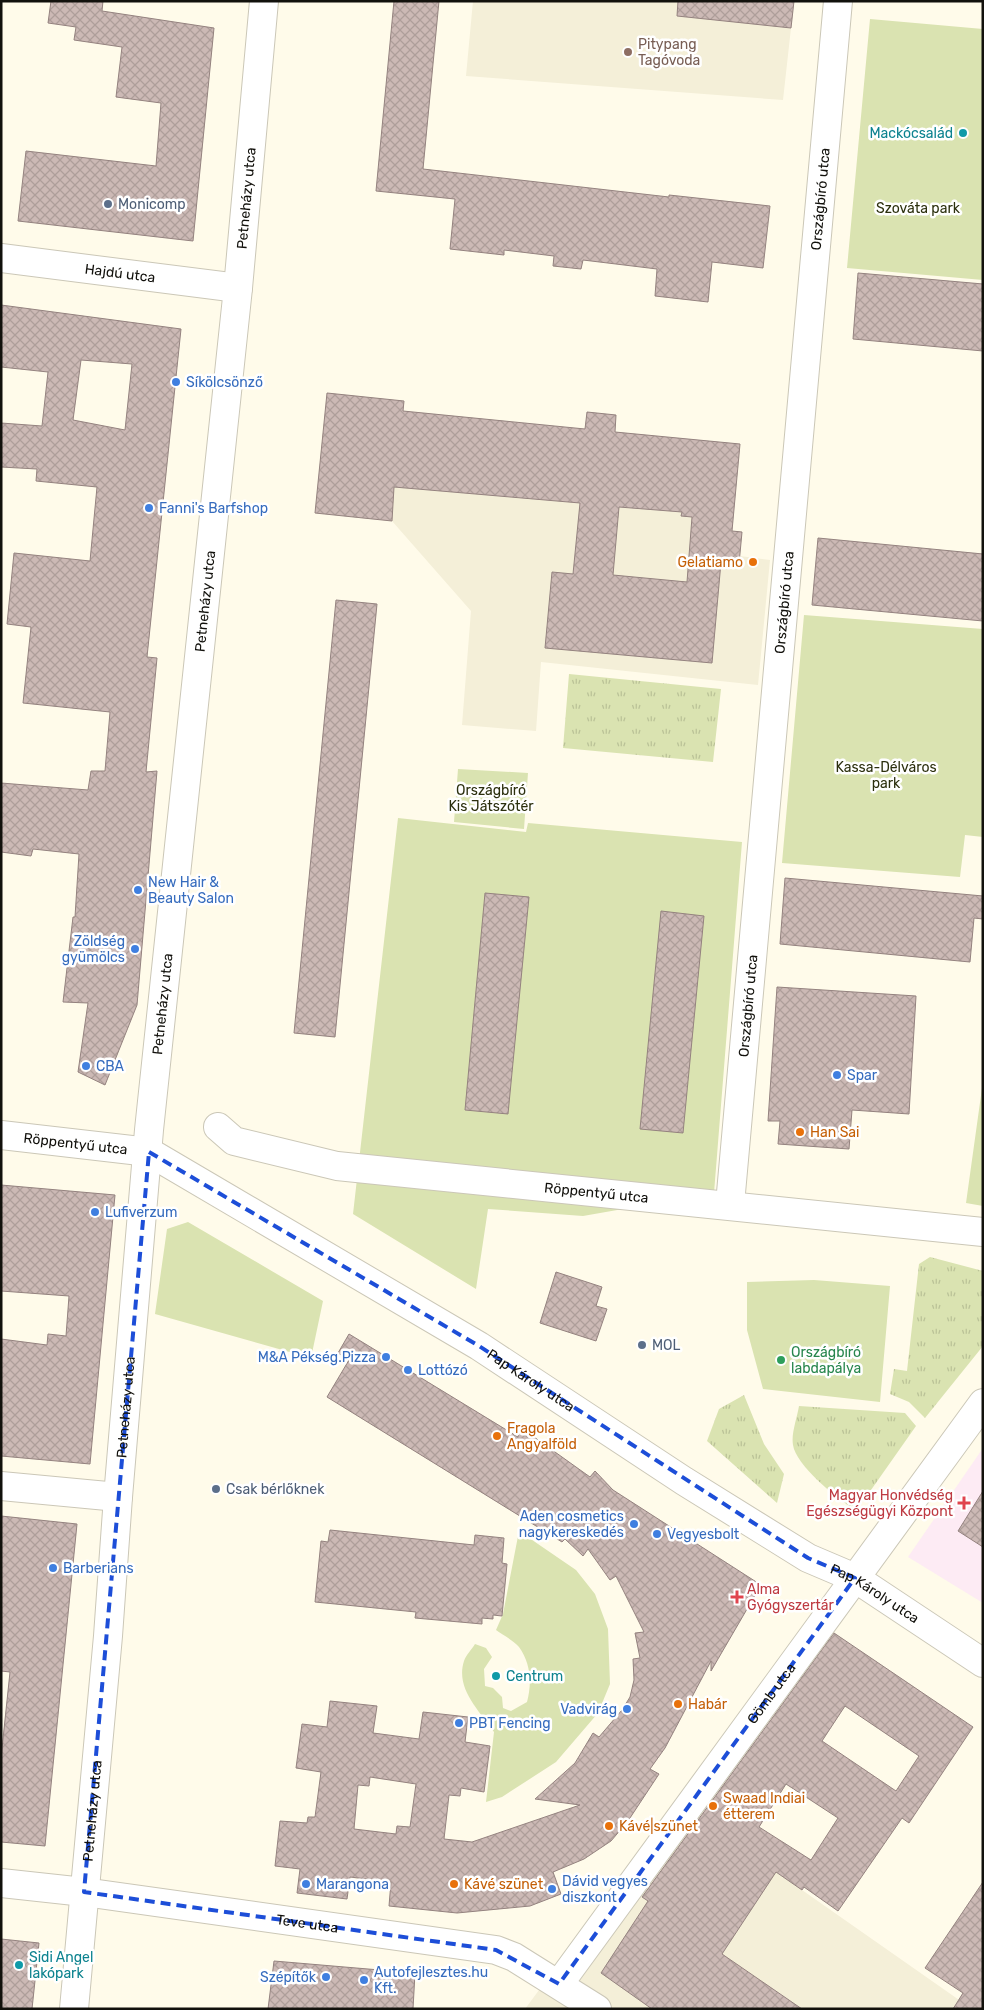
<svg xmlns="http://www.w3.org/2000/svg" width="984" height="2010" viewBox="0 0 984 2010" font-family="Rubik,sans-serif">
  <style>
    .built { fill: #f4efd8 }
    .medical { fill: #fdebf4 }
    .grass { fill: url(#grass-tufts) }
    .park { fill: #dae3b1 }
    .building { fill: url(#building-cross-hatch); stroke: #94827f; fill-rule: evenodd }
    .lines { fill: none; stroke-linecap: round; stroke-linejoin: round }
    .minor-casing { stroke: #cbc7b7; stroke-width: 30 }
    .minor { stroke: #fff; stroke-width: 28 }
    .marked { fill: none; stroke: #1d4ed8; stroke-width: 4; stroke-dasharray: 10 6; stroke-linejoin: round }
    .education-dot { fill: #8d6e63; stroke: #fff; stroke-width: 2 }
    .culture-dot { fill: #0f9aa8; stroke: #fff; stroke-width: 2 }
    .service-dot { fill: #5c6f8a; stroke: #fff; stroke-width: 2 }
    .shop-dot { fill: #3f7fe0; stroke: #fff; stroke-width: 2 }
    .food-dot { fill: #e8710a; stroke: #fff; stroke-width: 2 }
    .leisure-dot { fill: #2e9e5b; stroke: #fff; stroke-width: 2 }
    .health-dot { fill: #e0444e; stroke: #fff; stroke-width: 2 }
    .labels { text-anchor: middle; dominant-baseline: central; stroke-width: 5; stroke-linejoin: round; paint-order: stroke }
    .education-label { font-size: 14px; fill: #785e54; stroke: #fff; text-anchor: start }
    .culture-label { font-size: 14px; fill: #0d838f; stroke: #fff; text-anchor: start }
    .street-label { font-size: 14px; fill: #12110c; stroke: #fff }
    .service-label { font-size: 14px; fill: #4e5e75; stroke: #fff; text-anchor: start }
    .park-label { font-size: 14px; fill: #2c300e; stroke: #fff }
    .shop-label { font-size: 14px; fill: #366cbe; stroke: #fff; text-anchor: start }
    .food-label { font-size: 14px; fill: #c56008; stroke: #fff; text-anchor: start }
    .leisure-label { font-size: 14px; fill: #27864d; stroke: #fff; text-anchor: start }
    .health-label { font-size: 14px; fill: #be3a42; stroke: #fff; text-anchor: end }
  </style>
  <defs>
    <pattern id="grass-tufts" width="24" height="20" patternUnits="userSpaceOnUse" patternTransform="scale(1.25)"><rect width="24" height="20" fill="#dae3b1"/><path d="M3 7l-1-3M5 7V3M7 7l1-3M15 17l-1-3M17 17v-4M19 17l1-3" fill="none" stroke="#bac297"/></pattern>
    <pattern id="building-cross-hatch" width="8" height="8" patternUnits="userSpaceOnUse" patternTransform="scale(1.25)"><rect width="8" height="8" fill="#ccb9b5"/><path d="M0 0l8 8M0 8l8-8" fill="none" stroke="#ae9e9a"/></pattern>
  </defs>
  <rect width="100%" height="100%" fill="#fffbea"/>
  <path class="built" d="M473,1H794L783,100L466,76Z
    M327,393L404,401L401,427L411,412L480,419L479,426L585,429L587,412L616,415L615,432L678,438L677,451L695,440L740,444L732,528L723,530L742,532L740,556L770,560L758,685L541,662L536,731L462,725L471,611L392,521L315,513Z
    M678,1802L699,1818L972,2009H525Z"/>
  <path class="medical" d="M983,1448V1603L908,1557Z"/>
  <path class="grass" d="M569,674L721,689L713,762L563,748Z
    M930,1257L983,1271V1346L925,1418L909,1402L890,1394L894,1369L907,1371L919,1264Z
    M744,1395L764,1444L784,1474L777,1503L707,1441L719,1409Z
    M799,1406L905,1413L916,1426L871,1490L851,1507C835,1497 796,1465 793,1445C791,1434 797,1418 799,1406Z"/>
  <path class="park" d="M870,19L983,29V280L847,268Z
    M804,615L983,629V837L965,835L960,877L782,863Z
    M458,769L528,773L524,829L454,822Z
    M398,818L526,832L528,823L742,842L714,1193L583,1216L488,1209L476,1289L353,1214Z
    M983,1081V1206L966,1203Z
    M188,1222L323,1301L311,1358L155,1314L167,1229Z
    M814,1280L890,1286L880,1402L763,1389L747,1330V1282Z
    M519,1531L576,1570L595,1594L608,1629L610,1684L598,1713L556,1762L502,1797L486,1802L494,1732C480,1711 455,1689 464,1661C466,1655 472,1649 475,1644L486,1648L492,1657L484,1669L485,1686L493,1688L502,1697L503,1708L511,1711L527,1702C532,1683 531,1664 519,1647C514,1641 503,1635 496,1630L503,1614Z"/>
  <path class="building" d="M51,1H103L102,11L214,28L193,241L18,221L26,151L156,166L161,103L116,97L122,47L74,40L76,27L48,23Z
    M394,1H439L423,169L669,197V195L770,206L763,268L712,262L708,302L655,296L657,269L583,260L581,269L553,266L554,256L504,250V255L450,249L455,199L376,191Z
    M678,1H794L791,28L677,16Z
    M858,273L983,284V351L853,339Z
    M1,305L181,329L147,657L157,658L146,772L157,771L137,1005L105,1085L78,1072L88,1003L63,1002L73,917H75L79,854L33,849L31,856L1,852V783L88,790L91,771H105L110,712L23,703L31,627L7,624L14,553L90,561L97,487L36,481L37,469L1,467V423L42,426L48,372L1,367ZM81,360L132,364L125,430L73,420Z
    M327,393L404,401L403,411L585,429L587,412L616,415L615,432L740,444L732,531L742,532L739,564L721,562L712,663L545,648L552,572L573,574L580,503L394,487L392,521L315,513ZM619,507L682,512L681,516L692,517L687,582L613,575Z
    M818,538L983,554V621L812,605Z
    M336,600L377,604L335,1037L294,1033Z
    M785,878L983,896V919L974,918L970,962L780,944Z
    M485,893L529,897L508,1114L465,1110Z
    M661,911L704,916L683,1133L640,1129Z
    M777,987L916,996L909,1114L852,1110L849,1149L778,1144L780,1121H768Z
    M1,1185L115,1195L90,1464L1,1456V1339L47,1345L48,1334L66,1336L69,1296L1,1291Z
    M556,1272L602,1287L596,1306L607,1309L596,1341L540,1323Z
    M349,1334L518,1437L520,1427L590,1477L595,1471L613,1490L761,1585L711,1671V1661L665,1748L650,1769L659,1774L628,1821L611,1841L584,1859L553,1872L561,1894L530,1906L457,1913L389,1906L391,1882L350,1877L347,1899L297,1893L300,1869L275,1866L280,1821L307,1823L308,1817H315L321,1772L296,1768L302,1724L327,1727L330,1701L377,1706L373,1733L419,1739L423,1712L468,1717L465,1742L490,1746L484,1792L461,1788L460,1796L449,1795L444,1839L472,1842L580,1805L535,1799L575,1763L593,1733L599,1737L622,1710L630,1697L634,1680L633,1659L640,1658L635,1633L644,1632L616,1576L610,1580L588,1549L583,1556L565,1539L562,1542L327,1397L349,1360L338,1353ZM370,1777L416,1784L410,1827L397,1826L396,1834L354,1829L358,1785L369,1786Z
    M983,1491V1547L958,1531Z
    M1,1516L77,1524L45,1846L1,1842V1758L10,1672L1,1671Z
    M330,1530L474,1545L475,1535L504,1538L502,1563L507,1564L502,1616L493,1615V1619L482,1618V1624L415,1618L416,1612L315,1602L321,1541L328,1542Z
    M834,1633L973,1727L909,1823L902,1818L838,1911L804,1887L802,1890L776,1872L722,1954L802,2009H652L601,1973L648,1901L642,1897ZM845,1706L919,1756L896,1791L822,1741ZM786,1784L838,1818L811,1860L759,1827Z
    M983,1882V2009H953L963,1993L925,1968Z
    M1,1939L39,1943L32,2009H1Z
    M274,1961L415,1973L413,2009H268Z"/>
  <g class="lines">
    <defs>
      <g id="minor">
        <path id="s1" d="M1,258L238,288"/>
        <path id="s2" d="M218,1127L234,1141L337,1166L983,1232"/>
        <path id="s3" d="M1,1135L149,1152L479,1346L684,1481L808,1558L855,1578L983,1663"/>
        <path id="s4" d="M730,1204L838,1"/>
        <path d="M1,1486L118,1497"/>
        <path id="s5" d="M1,1883L84,1892L496,1950L514,1957L597,2009"/>
        <path id="s6" d="M559,1984L983,1403"/>
        <path id="s7" d="M74,2009L108,1636L118,1497L149,1130L238,288L264,1"/>
      </g>
    </defs>
    <use href="#minor" class="minor-casing"/>
    <use href="#minor" class="minor"/>
  </g>
  <path class="marked" d="M149,1152L479,1346L808,1558L855,1578L559,1984L496,1950L84,1892Z"/>
  <circle class="education-dot" cx="628" cy="52" r="5"/>
  <g class="culture-dot">
    <circle cx="963" cy="133" r="5"/>
    <circle cx="496" cy="1676" r="5"/>
    <circle cx="19" cy="1965" r="5"/>
  </g>
  <g class="service-dot">
    <circle cx="108" cy="204" r="5"/>
    <circle cx="642" cy="1345" r="5"/>
    <circle cx="216" cy="1489" r="5"/>
  </g>
  <g class="shop-dot">
    <circle cx="176" cy="382" r="5"/>
    <circle cx="149" cy="508" r="5"/>
    <circle cx="138" cy="890" r="5"/>
    <circle cx="135" cy="949" r="5"/>
    <circle cx="86" cy="1066" r="5"/>
    <circle cx="837" cy="1075" r="5"/>
    <circle cx="95" cy="1212" r="5"/>
    <circle cx="386" cy="1357" r="5"/>
    <circle cx="408" cy="1370" r="5"/>
    <circle cx="634" cy="1524" r="5"/>
    <circle cx="657" cy="1534" r="5"/>
    <circle cx="53" cy="1568" r="5"/>
    <circle cx="627" cy="1709" r="5"/>
    <circle cx="459" cy="1723" r="5"/>
    <circle cx="306" cy="1884" r="5"/>
    <circle cx="552" cy="1889" r="5"/>
    <circle cx="326" cy="1977" r="5"/>
    <circle cx="364" cy="1980" r="5"/>
  </g>
  <g class="food-dot">
    <circle cx="753" cy="562" r="5"/>
    <circle cx="800" cy="1132" r="5"/>
    <circle cx="497" cy="1436" r="5"/>
    <circle cx="678" cy="1704" r="5"/>
    <circle cx="713" cy="1806" r="5"/>
    <circle cx="609" cy="1826" r="5"/>
    <circle cx="454" cy="1884" r="5"/>
  </g>
  <circle class="leisure-dot" cx="781" cy="1360" r="5"/>
  <g class="health-dot">
    <path d="M961.5 1495.5h5v5h5v5h-5v5h-5v-5h-5v-5h5z"/>
    <path d="M734.5 1589.5h5v5h5v5h-5v5h-5v-5h-5v-5h5z"/>
  </g>
  <g class="labels">
    <g class="education-label">
      <text x="638" y="44">Pitypang<tspan x="638" dy="16">Tagóvoda</tspan></text>
    </g>
    <g class="culture-label">
      <text x="953" y="133" text-anchor="end">Mackócsalád</text>
      <text x="506" y="1676">Centrum</text>
      <text x="29" y="1957">Sidi Angel<tspan x="29" dy="16">lakópark</tspan></text>
    </g>
    <g class="street-label">
      <text stroke="none"><textPath href="#s7" startOffset="1819">Petneházy utca</textPath></text>
      <text stroke="none"><textPath href="#s4" startOffset="1009">Országbíró utca</textPath></text>
      <text stroke="none"><textPath href="#s1" startOffset="120">Hajdú utca</textPath></text>
      <text stroke="none"><textPath href="#s7" startOffset="1414">Petneházy utca</textPath></text>
      <text stroke="none"><textPath href="#s4" startOffset="604">Országbíró utca</textPath></text>
      <text stroke="none"><textPath href="#s7" startOffset="1009">Petneházy utca</textPath></text>
      <text stroke="none"><textPath href="#s4" startOffset="199">Országbíró utca</textPath></text>
      <text stroke="none"><textPath href="#s3" startOffset="75">Röppentyű utca</textPath></text>
      <text stroke="none"><textPath href="#s2" startOffset="388">Röppentyű utca</textPath></text>
      <text stroke="none"><textPath href="#s3" startOffset="594">Pap Károly utca</textPath></text>
      <text stroke="none"><textPath href="#s7" startOffset="604">Petneházy utca</textPath></text>
      <text stroke="none"><textPath href="#s3" startOffset="999">Pap Károly utca</textPath></text>
      <text stroke="none"><textPath href="#s6" startOffset="360">Gömb utca</textPath></text>
      <text stroke="none"><textPath href="#s7" startOffset="199">Petneházy utca</textPath></text>
      <text stroke="none"><textPath href="#s5" startOffset="309">Teve utca</textPath></text>
    </g>
    <g class="service-label">
      <text x="118" y="204">Monicomp</text>
      <text x="652" y="1345">MOL</text>
      <text x="226" y="1489">Csak bérlőknek</text>
    </g>
    <g class="park-label">
      <text x="918" y="208">Szováta park</text>
      <text x="886" y="767">Kassa-Délváros<tspan x="886" dy="16">park</tspan></text>
      <text x="491" y="790">Országbíró<tspan x="491" dy="16">Kis Játszótér</tspan></text>
    </g>
    <g class="shop-label">
      <text x="186" y="382">Síkölcsönző</text>
      <text x="159" y="508">Fanni's Barfshop</text>
      <text x="148" y="882">New Hair &amp;<tspan x="148" dy="16">Beauty Salon</tspan></text>
      <text x="125" y="941" text-anchor="end">Zöldség<tspan x="125" dy="16">gyümölcs</tspan></text>
      <text x="96" y="1066">CBA</text>
      <text x="847" y="1075">Spar</text>
      <text x="105" y="1212">Lufiverzum</text>
      <text x="376" y="1357" text-anchor="end">M&amp;A Pékség.Pizza</text>
      <text x="418" y="1370">Lottózó</text>
      <text x="624" y="1516" text-anchor="end">Aden cosmetics<tspan x="624" dy="16">nagykereskedés</tspan></text>
      <text x="667" y="1534">Vegyesbolt</text>
      <text x="63" y="1568">Barberians</text>
      <text x="617" y="1709" text-anchor="end">Vadvirág</text>
      <text x="469" y="1723">PBT Fencing</text>
      <text x="562" y="1881">Dávid vegyes<tspan x="562" dy="16">diszkont</tspan></text>
      <text x="316" y="1884">Marangona</text>
      <text x="374" y="1972">Autofejlesztes.hu<tspan x="374" dy="16">Kft.</tspan></text>
      <text x="316" y="1977" text-anchor="end">Szépítők</text>
    </g>
    <g class="food-label">
      <text x="743" y="562" text-anchor="end">Gelatiamo</text>
      <text x="810" y="1132">Han Sai</text>
      <text x="507" y="1428">Fragola<tspan x="507" dy="16">Angyalföld</tspan></text>
      <text x="688" y="1704">Habár</text>
      <text x="723" y="1798">Swaad Indiai<tspan x="723" dy="16">étterem</tspan></text>
      <text x="619" y="1826">Kávé|szünet</text>
      <text x="464" y="1884">Kávé szünet</text>
    </g>
    <g class="leisure-label">
      <text x="791" y="1352">Országbíró<tspan x="791" dy="16">labdapálya</tspan></text>
    </g>
    <g class="health-label">
      <text x="953" y="1495">Magyar Honvédség<tspan x="953" dy="16">Egészségügyi Központ</tspan></text>
      <text x="747" y="1589" text-anchor="start">Alma<tspan x="747" dy="16">Gyógyszertár</tspan></text>
    </g>
  </g>
  <rect width="984" height="2010" fill="none" stroke="#12110c" stroke-width="5"/>
</svg>
